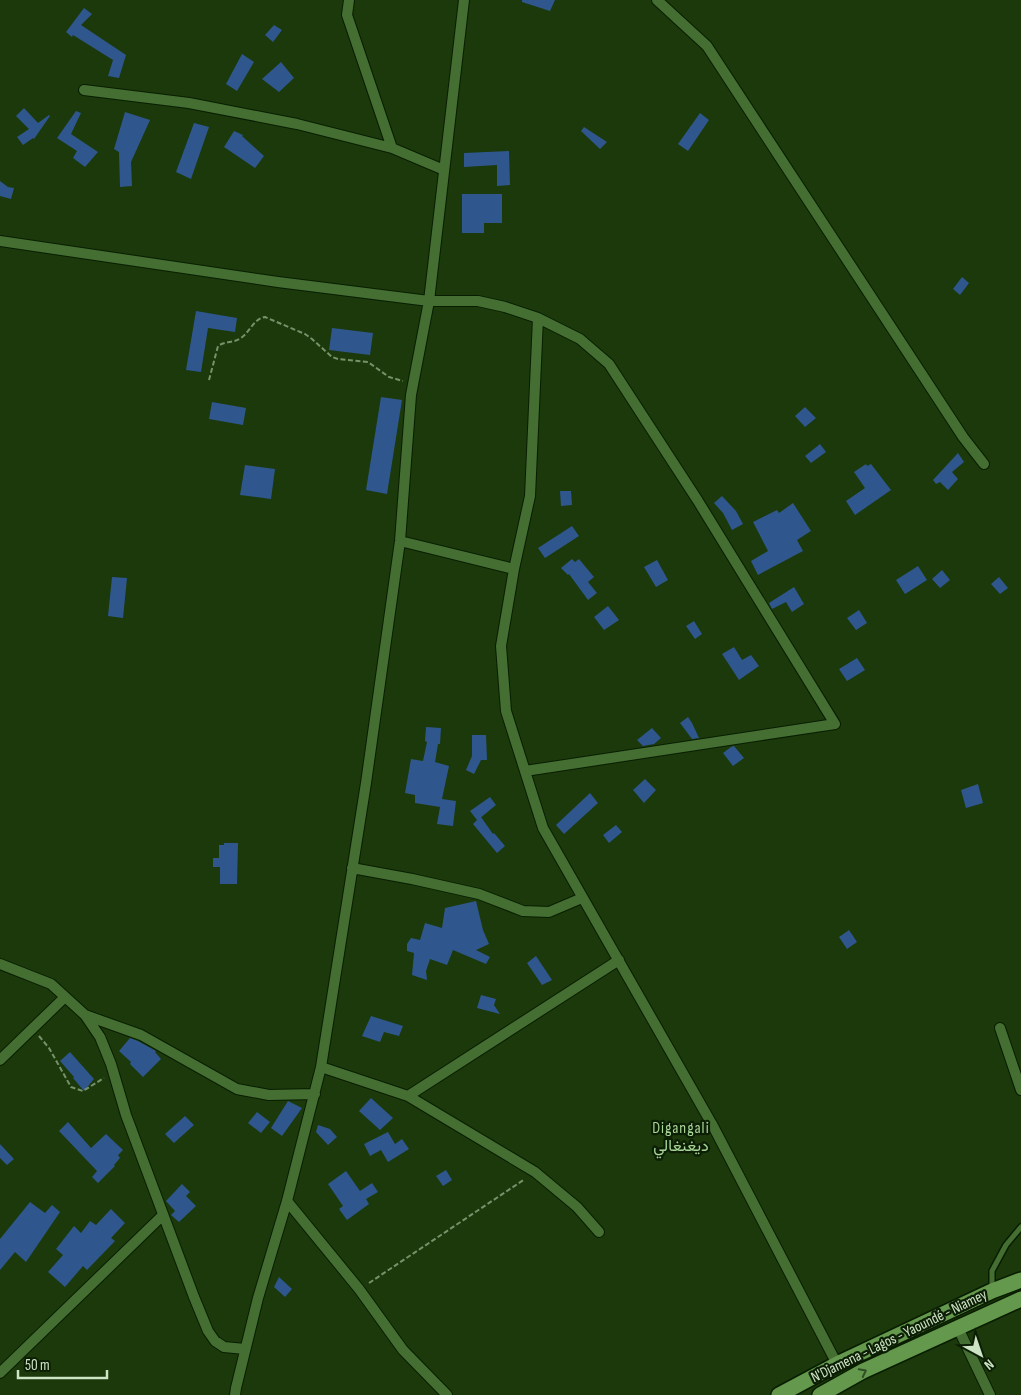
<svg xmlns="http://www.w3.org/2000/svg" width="1021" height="1395" viewBox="0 0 1021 1395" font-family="'Sofia Sans Condensed',Vazirmatn,sans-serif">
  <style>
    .building { fill: #2f578d }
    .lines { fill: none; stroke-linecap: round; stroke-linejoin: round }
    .service-casing { stroke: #091e01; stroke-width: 8 }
    .minor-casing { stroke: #091e01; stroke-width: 12 }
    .trunk-casing { stroke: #091e01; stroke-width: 18 }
    .path { stroke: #77926b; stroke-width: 2; stroke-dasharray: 5 2.5; stroke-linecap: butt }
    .service { stroke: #446e32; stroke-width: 5 }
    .minor { stroke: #446e32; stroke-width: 10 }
    .trunk { stroke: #64984d; stroke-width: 15 }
    .oneway { stroke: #2f4f22 }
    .labels { text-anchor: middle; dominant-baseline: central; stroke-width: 4.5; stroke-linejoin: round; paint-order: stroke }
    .street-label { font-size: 15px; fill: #cce4c3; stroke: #0c1e05 }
    .neighbourhood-label { font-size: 16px; letter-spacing: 1px; fill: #a8d696; stroke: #0c1e05 }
  </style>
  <rect width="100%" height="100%" fill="#1b390b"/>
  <path class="building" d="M522,0H555L550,11L522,2Z
    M84,8L92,14L81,25L126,55L119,78L108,76L113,60L73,35L72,37L66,32Z
    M274,25L282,30L273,42L265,35Z
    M242,54L254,62L237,91L226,84Z
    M281,62L294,78L279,92L262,79Z
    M24,108L38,123L49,115L50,116L34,139L33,138L23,145L17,137L29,129L16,116Z
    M76,111L81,113L71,134L98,152L85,167L73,158L77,151L57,138Z
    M125,112L150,120L131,162L132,186L120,187L119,152L114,149Z
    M700,113L709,120L688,151L678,144Z
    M194,123L209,127L191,179L176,172Z
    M584,127L607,142L600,149L581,131Z
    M234,131L243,135L242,136L264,156L255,168L224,147Z
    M509,151L510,185L497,186V165L464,167V153Z
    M0,181L8,187L14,188L11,199L0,196Z
    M462,194H502V223H484V233H462Z
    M962,277L969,283L960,295L953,289Z
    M196,311L237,318L235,332L208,328L201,372L186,370Z
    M332,328L373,333L370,355L329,350Z
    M381,397L402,400L387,494L366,490Z
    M212,402L246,408L243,425L209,419Z
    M805,407L816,418L805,427L795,416Z
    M820,444L826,452L811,463L805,456Z
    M958,453L964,462L952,472L958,479L948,490L940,482L936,484L933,480Z
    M866,464L867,466L871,464L891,490L855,515L846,501L865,488L854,472Z
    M245,465L275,469L271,499L240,495Z
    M560,491H571L572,505L561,506Z
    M722,496L736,511L743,524L732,530L723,513L714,503Z
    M793,503L811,531L797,540L803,551L758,575L751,561L768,551L753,522L777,510L779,513Z
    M572,526L579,536L545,558L538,548Z
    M572,559L575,562L579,559L594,577L588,582L597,593L588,600L569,574L568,575L561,568Z
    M657,560L668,580L656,587L644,567Z
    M918,566L927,580L905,594L896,580Z
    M942,570L950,580L940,588L932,579Z
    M112,577L127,578L123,618L108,616Z
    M999,577L1008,588L1000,594L991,584Z
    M794,587L804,604L792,612L786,602L772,609L769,603Z
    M608,606L619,620L604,630L594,617Z
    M859,610L867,623L856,630L847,618Z
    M694,621L702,634L695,639L686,626Z
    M734,647L742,660L751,655L759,666L739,680L722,654Z
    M857,658L865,670L847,681L839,669Z
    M688,717L692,723L699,738L692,739L680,723Z
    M426,727L441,728L440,744H438L435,762L449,766L442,799L456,801L453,826L437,824L440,807L415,803V795L405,793L411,759L423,761L427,742L425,741Z
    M652,728L661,738L654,744L643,746L637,740Z
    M472,735H486L487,760H481L474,774L466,770L472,756Z
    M734,746L744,758L733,766L723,753L731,747Z
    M645,779L656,790L644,803L633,790Z
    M978,784L983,803L966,808L961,790Z
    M590,793L598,803L564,834L556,825Z
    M490,797L496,805L479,819L481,817L493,834L494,833L505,846L497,853L473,824L477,820L470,811Z
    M616,825L622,832L609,843L603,835Z
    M224,843H238L237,884H220V867H213V858H219V845H224Z
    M476,901L483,930L489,944L476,950L490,957L486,964L453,950L447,965L430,959L426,971L427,980L412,975L414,953L407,951V944L411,938L420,940L425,923L442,928L445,908Z
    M849,930L857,942L847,949L839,937Z
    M536,956L552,980L542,985L527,963Z
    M481,995L496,999L494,1005L500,1014L477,1008Z
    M371,1016L403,1026L399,1036L384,1032L380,1042L362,1036Z
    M130,1038L138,1041L156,1051L155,1052L161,1059L143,1077L130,1064L131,1062L119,1051Z
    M70,1052L94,1079L84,1091L73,1078L74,1077L60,1061Z
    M371,1098L393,1118L380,1130L359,1111Z
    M288,1101L302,1108L282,1136L271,1128Z
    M257,1112L270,1122L261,1133L248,1123Z
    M185,1116L194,1125L174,1143L165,1134Z
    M68,1122L91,1148L106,1134L123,1150L118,1155L120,1158L114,1165L115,1166L98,1183L92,1177L97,1171L59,1131Z
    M318,1125L330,1129L337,1137L328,1145L316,1132Z
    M388,1132L395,1144L402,1139L409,1149L388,1162L381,1150L370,1156L364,1144Z
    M0,1144L14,1159L7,1165L0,1158Z
    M446,1170L452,1180L443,1186L436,1176Z
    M346,1171L360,1191L372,1183L378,1192L366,1199L369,1204L347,1220L339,1209L343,1206L328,1184Z
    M182,1184L190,1192L186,1196L196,1206L179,1222L171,1215L175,1211L166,1201Z
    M30,1202L45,1213L52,1205L60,1212L26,1262L15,1252L0,1270V1239Z
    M111,1209L125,1223L111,1238L115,1241L87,1270L83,1266L65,1287L48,1272L63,1255L56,1249L74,1226L81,1233L90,1221L96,1225Z
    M279,1277L292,1289L285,1297L274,1287Z"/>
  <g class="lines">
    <defs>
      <path id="service" d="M992,1288V1271L1006,1245L1021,1227"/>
      <path id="minor" d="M349,0L347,15L392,148L444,170
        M657,0L707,46L963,437L984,464
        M84,90L189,103L297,124L392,148
        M0,241L278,282L429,301H478L505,307L538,318L580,339L609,364L698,501L835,724L525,771
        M538,318L530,496L514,569L501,646L506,711L543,828L713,1126L837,1364
        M400,541L514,569
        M352,868L412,879L479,894L523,911L549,912L582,898
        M0,964L51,984L85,1015L100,1037L111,1064L126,1115L194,1297L208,1331L215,1341L224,1347L245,1349
        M85,1015L141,1035L237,1089L269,1095L315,1094
        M1000,1028L1021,1090
        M0,1060L65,997
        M321,1067L408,1096L535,1172L577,1207L599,1232
        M408,1096L619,960
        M287,1201L359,1289L403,1350L447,1395
        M958,1328L990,1395
        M0,1373L163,1215
        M235,1395L236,1388L258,1298L287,1201L321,1067L366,783L400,541L411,395L429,301L464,0"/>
      <path id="trunk" d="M779,1395L837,1364L992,1291L1021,1280
        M820,1395L863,1371L1021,1299"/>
    </defs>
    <use href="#service" class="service-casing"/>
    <use href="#minor" class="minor-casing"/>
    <use href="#trunk" class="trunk-casing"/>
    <path class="path" d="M209,380L218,346C225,341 234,343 241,338C251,331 253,319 265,317L305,334L312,339L332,357L338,359L368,362L389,377L403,381
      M39,1036L49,1048L71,1087L83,1091L104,1078
      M369,1283L525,1179"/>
    <use href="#service" class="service"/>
    <use href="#minor" class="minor"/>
    <use href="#trunk" class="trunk"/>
  </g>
  <defs><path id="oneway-chevron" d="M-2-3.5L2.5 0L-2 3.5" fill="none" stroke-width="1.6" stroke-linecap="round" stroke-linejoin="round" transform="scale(1.25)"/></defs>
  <use class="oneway" href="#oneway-chevron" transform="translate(863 1372) rotate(-27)"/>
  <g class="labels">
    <g class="street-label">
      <text transform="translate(899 1336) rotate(-26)">N'Djamena - Lagos - Yaoundé - Niamey</text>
    </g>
    <g class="neighbourhood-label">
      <text x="681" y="1128">Digangali<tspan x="681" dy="18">ديغنغالي</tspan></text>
    </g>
  </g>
  <g transform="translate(981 1355) rotate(140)" stroke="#0c1e05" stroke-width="4" paint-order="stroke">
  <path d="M0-4L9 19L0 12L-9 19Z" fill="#cce4c3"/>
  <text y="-8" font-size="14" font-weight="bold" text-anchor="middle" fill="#cce4c3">N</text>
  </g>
  <path d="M18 1370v8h89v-8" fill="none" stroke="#cce4c3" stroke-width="2.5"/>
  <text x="25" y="1370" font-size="15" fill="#cce4c3" stroke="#0c1e05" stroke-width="4" paint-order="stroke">50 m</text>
</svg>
